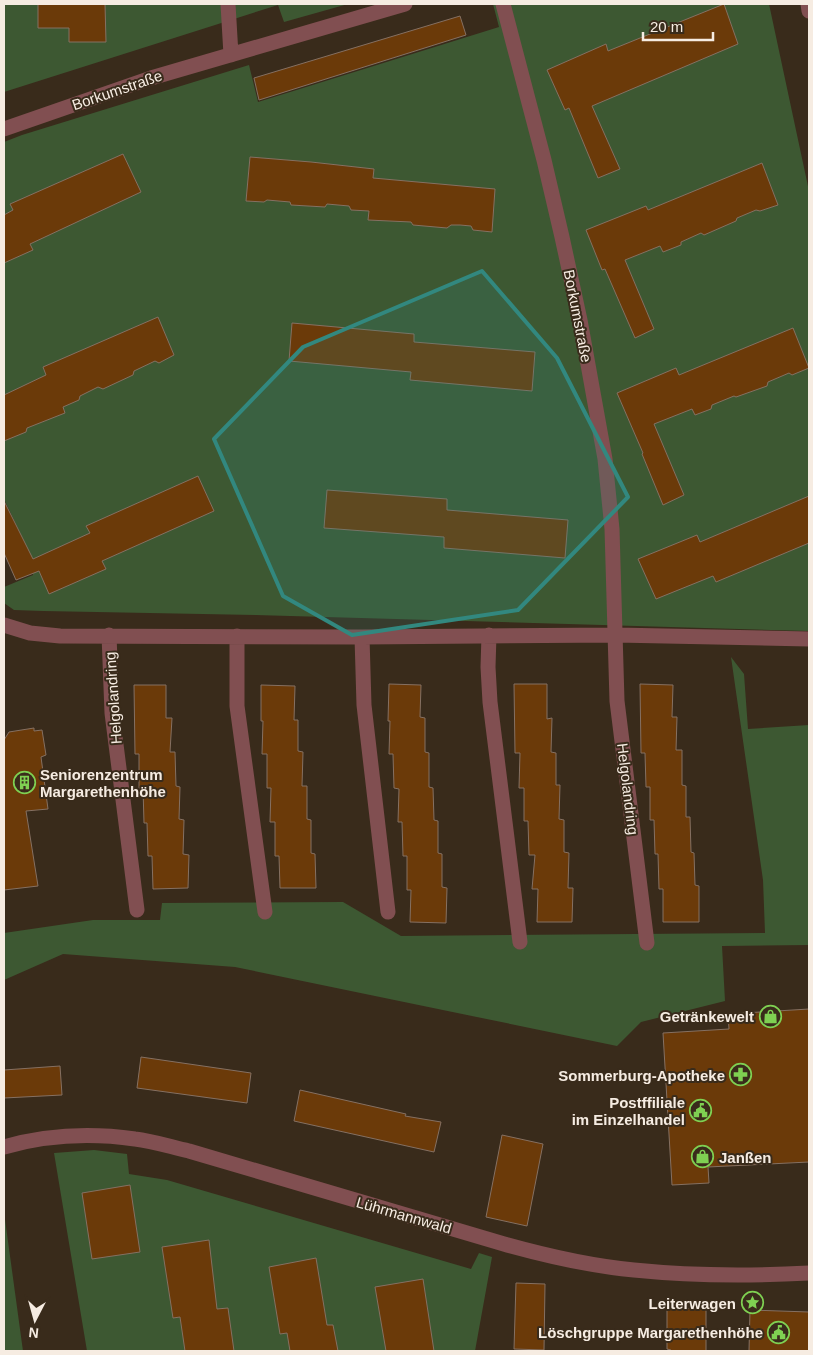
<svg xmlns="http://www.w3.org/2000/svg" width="813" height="1355" viewBox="0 0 813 1355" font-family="Helvetica,sans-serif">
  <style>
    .green { fill: #3d5832 }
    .building { fill: #6b3a09; stroke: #857062 }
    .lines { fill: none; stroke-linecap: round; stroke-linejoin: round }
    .minor { stroke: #814f51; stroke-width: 15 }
    .tertiary { stroke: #814f51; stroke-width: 15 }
    .marked { fill: #32887f; fill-opacity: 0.2; stroke: #32887f; stroke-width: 4; stroke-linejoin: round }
    .labels { text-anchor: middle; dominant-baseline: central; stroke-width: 4; stroke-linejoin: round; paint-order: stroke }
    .street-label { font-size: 15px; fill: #f6ece2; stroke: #392b1b }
    .poi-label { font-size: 15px; font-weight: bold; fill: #f6ece2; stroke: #392b1b; text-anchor: end }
  </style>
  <rect width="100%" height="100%" fill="#392b1b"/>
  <path class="green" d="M4,4H348L284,22L278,5L4,92Z
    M493,4H769L809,191V631L255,615L43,611L14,610L4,603V587L33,575L31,556L4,499V142L22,135L249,65L258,102L499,27Z
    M731,657L744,674L748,729L809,725V945L722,946L725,1001L641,1022L617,1046L235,967L63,954L4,980V933L93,920H160L162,903L343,902L401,936L765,933L763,880Z
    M94,1150L127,1154L129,1174L167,1180L471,1269L479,1253L492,1257L475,1351H87L54,1153Z
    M4,1212L23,1351H4Z"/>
  <path class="building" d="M38,4H105L106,42H69V28H38Z
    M724,4L738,44L592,106L620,169L598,178L569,108L565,110L547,70L606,44L608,51Z
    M460,16L466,35L259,100L254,78Z
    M123,154L141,192L30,244L33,250L4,263V215L13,210L10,204Z
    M250,157L311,162L374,169L373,178L495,189L492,232L473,230L471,226L460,225H451L447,228L413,225L411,222L368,220L369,211L351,210L349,206L327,204L325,207L291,205L290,202L267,200L264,202L246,201Z
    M762,163L778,205L760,211L756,210L737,218L736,221L704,235L701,233L681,242V245L663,252L660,246L625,260L654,329L635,338L605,269L602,270L586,230L646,206L648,210Z
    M158,317L174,355L159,363L155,361L134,371L133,375L103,389L98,387L80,396L79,400L63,407L65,413L27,428L26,432L4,441V395L46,375L43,367Z
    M292,323L414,334V342L535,352L532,391L410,380L411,372L289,361Z
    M793,328L809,368L792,375L789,373L768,382L767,386L736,397L734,396L712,405L711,409L695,415L692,409L654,424L684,495L663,505L642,454L643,453L617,393L676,368L679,375Z
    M198,476L214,511L102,561L106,569L49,594L39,571L16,580L4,553V501L33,559L90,533L86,526Z
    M327,490L447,499V510L568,520L565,558L444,548V537L324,528Z
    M809,496V543L716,582L713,576L656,599L638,559L697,535L700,542Z
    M389,684L421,685L420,717L425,718V752L429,753V787L433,788L434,820L438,821V853L442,854V887L447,888L446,923L410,922L411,890H407V856H403L402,822H398L399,789L394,788L393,754H389L390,721H388Z
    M514,684H547V719L552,718L551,752L556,753V785H560L559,819L564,820V852L569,853L568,888H573L572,922H537L538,889H532L535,855H529L528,821H524V788H519L520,753H515Z
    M640,684L673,685L672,717H677L676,750H682V785L686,786V817H690L691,852L694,853L695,885L699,886V922H663V889H659L658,854H655L654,820H650V787H646L645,753H641Z
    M134,685H166V718H172L170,752H175L176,786L180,787L179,819L184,820L183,854L189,855L188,888L153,889L152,856H148L147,823H144L143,788H139V754H135Z
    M261,685L295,686L294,720H298V751L303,752L302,786H307V819L311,820V853L315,854L316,888H280L279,856H275V822H270L271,788H267V754H262L263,721H261Z
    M34,728V731L42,730L46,755L41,757L48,809L26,811L38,886L4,890V740L9,732Z
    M809,1009V1162L708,1167L709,1183L672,1185L663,1033L729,1029L728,1014Z
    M141,1057L251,1073L247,1103L137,1088Z
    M60,1066L62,1095L4,1098V1070Z
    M300,1090L406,1114L405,1116L441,1122L434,1152L294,1121Z
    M502,1135L543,1144L527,1226L486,1217Z
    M130,1185L140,1252L92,1259L82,1193Z
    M209,1240L217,1309L228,1308L234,1351H185L180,1317L173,1318L162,1247Z
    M316,1258L327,1325H333L338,1351H290L287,1333L280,1334L269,1267Z
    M423,1279L434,1351H386L375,1287Z
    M516,1283L545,1284L544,1350L514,1349Z
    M667,1308L706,1309V1351H671V1350L667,1349Z
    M750,1310L809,1312V1351H749Z"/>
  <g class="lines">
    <path class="minor" d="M228,4L231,55
      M503,4L544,160L562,237L580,320L605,459L612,529L617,701L647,943
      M4,129L151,78L405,4
      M4,625L30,633L60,636L362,637L616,635L809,639
      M109,635L112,713L137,910
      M489,635L488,667L490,702L520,942
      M237,636V706L265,912
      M362,637L364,705L388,912
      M4,1147C46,1135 92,1133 135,1139C153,1141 171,1147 189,1151L504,1244C547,1256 590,1266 634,1270C693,1276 751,1276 809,1273"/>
    <path class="tertiary" d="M808,4L809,11"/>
  </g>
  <path class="marked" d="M482,271L557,358L628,497L518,610L352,635L283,596L214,439L303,347Z"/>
  <defs>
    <symbol id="building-ring" viewBox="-11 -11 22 22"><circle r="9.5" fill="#392b1b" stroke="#7fd052" stroke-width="1.5"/><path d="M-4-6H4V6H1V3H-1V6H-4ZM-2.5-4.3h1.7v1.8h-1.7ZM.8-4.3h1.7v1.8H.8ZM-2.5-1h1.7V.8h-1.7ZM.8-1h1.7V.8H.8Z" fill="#7fd052"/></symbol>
    <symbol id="shop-ring" viewBox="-11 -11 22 22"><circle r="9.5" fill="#392b1b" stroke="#7fd052" stroke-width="1.5"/><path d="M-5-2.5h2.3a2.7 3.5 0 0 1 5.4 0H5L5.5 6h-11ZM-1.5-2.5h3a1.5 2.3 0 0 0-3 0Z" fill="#7fd052"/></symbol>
    <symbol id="pharmacy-ring" viewBox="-11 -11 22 22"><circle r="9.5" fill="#392b1b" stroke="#7fd052" stroke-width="1.5"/><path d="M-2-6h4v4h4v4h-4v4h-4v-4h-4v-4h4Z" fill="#7fd052"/></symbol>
    <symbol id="civic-ring" viewBox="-11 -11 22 22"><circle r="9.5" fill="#392b1b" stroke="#7fd052" stroke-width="1.5"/><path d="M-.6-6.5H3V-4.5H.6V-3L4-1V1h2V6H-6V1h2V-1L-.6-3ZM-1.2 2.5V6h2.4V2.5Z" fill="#7fd052"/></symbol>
    <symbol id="sight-ring" viewBox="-11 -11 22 22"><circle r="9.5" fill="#392b1b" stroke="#7fd052" stroke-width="1.5"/><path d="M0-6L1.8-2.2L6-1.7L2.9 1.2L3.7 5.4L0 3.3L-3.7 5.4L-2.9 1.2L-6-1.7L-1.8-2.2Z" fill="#7fd052"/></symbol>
  </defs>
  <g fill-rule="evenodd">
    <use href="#building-ring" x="12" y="770" width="25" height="25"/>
    <use href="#shop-ring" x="758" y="1004" width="25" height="25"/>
    <use href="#pharmacy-ring" x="728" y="1062" width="25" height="25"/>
    <use href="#civic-ring" x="688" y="1098" width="25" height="25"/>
    <use href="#shop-ring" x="690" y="1144" width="25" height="25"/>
    <use href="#sight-ring" x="740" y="1290" width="25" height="25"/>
    <use href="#civic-ring" x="766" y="1320" width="25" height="25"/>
  </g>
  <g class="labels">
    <g class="street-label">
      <text transform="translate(117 90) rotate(-19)">Borkumstraße</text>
      <text transform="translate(578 316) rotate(79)">Borkumstraße</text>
      <text transform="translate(113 698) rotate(-94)">Helgolandring</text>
      <text transform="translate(628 789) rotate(83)">Helgolandring</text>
      <text transform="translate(404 1215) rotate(16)">Lührmannwald</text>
    </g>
    <g class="poi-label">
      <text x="40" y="774" text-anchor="start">Seniorenzentrum<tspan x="40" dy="17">Margarethenhöhe</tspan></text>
      <text x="754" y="1016">Getränkewelt</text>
      <text x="725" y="1075">Sommerburg-Apotheke</text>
      <text x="685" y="1102">Postffiliale<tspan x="685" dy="17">im Einzelhandel</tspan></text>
      <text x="719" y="1157" text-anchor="start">Janßen</text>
      <text x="736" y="1303">Leiterwagen</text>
      <text x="763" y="1332">Löschgruppe Margarethenhöhe</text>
    </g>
  </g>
  <rect width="813" height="1355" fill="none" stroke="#f6ece2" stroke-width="10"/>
  <g transform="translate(35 1320) rotate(186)" stroke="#392b1b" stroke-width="4" paint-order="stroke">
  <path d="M0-4L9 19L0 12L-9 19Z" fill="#f6ece2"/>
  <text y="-8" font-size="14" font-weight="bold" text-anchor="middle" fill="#f6ece2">N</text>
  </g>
  <path d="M643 32v8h70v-8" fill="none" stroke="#f6ece2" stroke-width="2.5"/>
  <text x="650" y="32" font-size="15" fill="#f6ece2" stroke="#392b1b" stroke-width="4" paint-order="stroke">20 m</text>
</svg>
